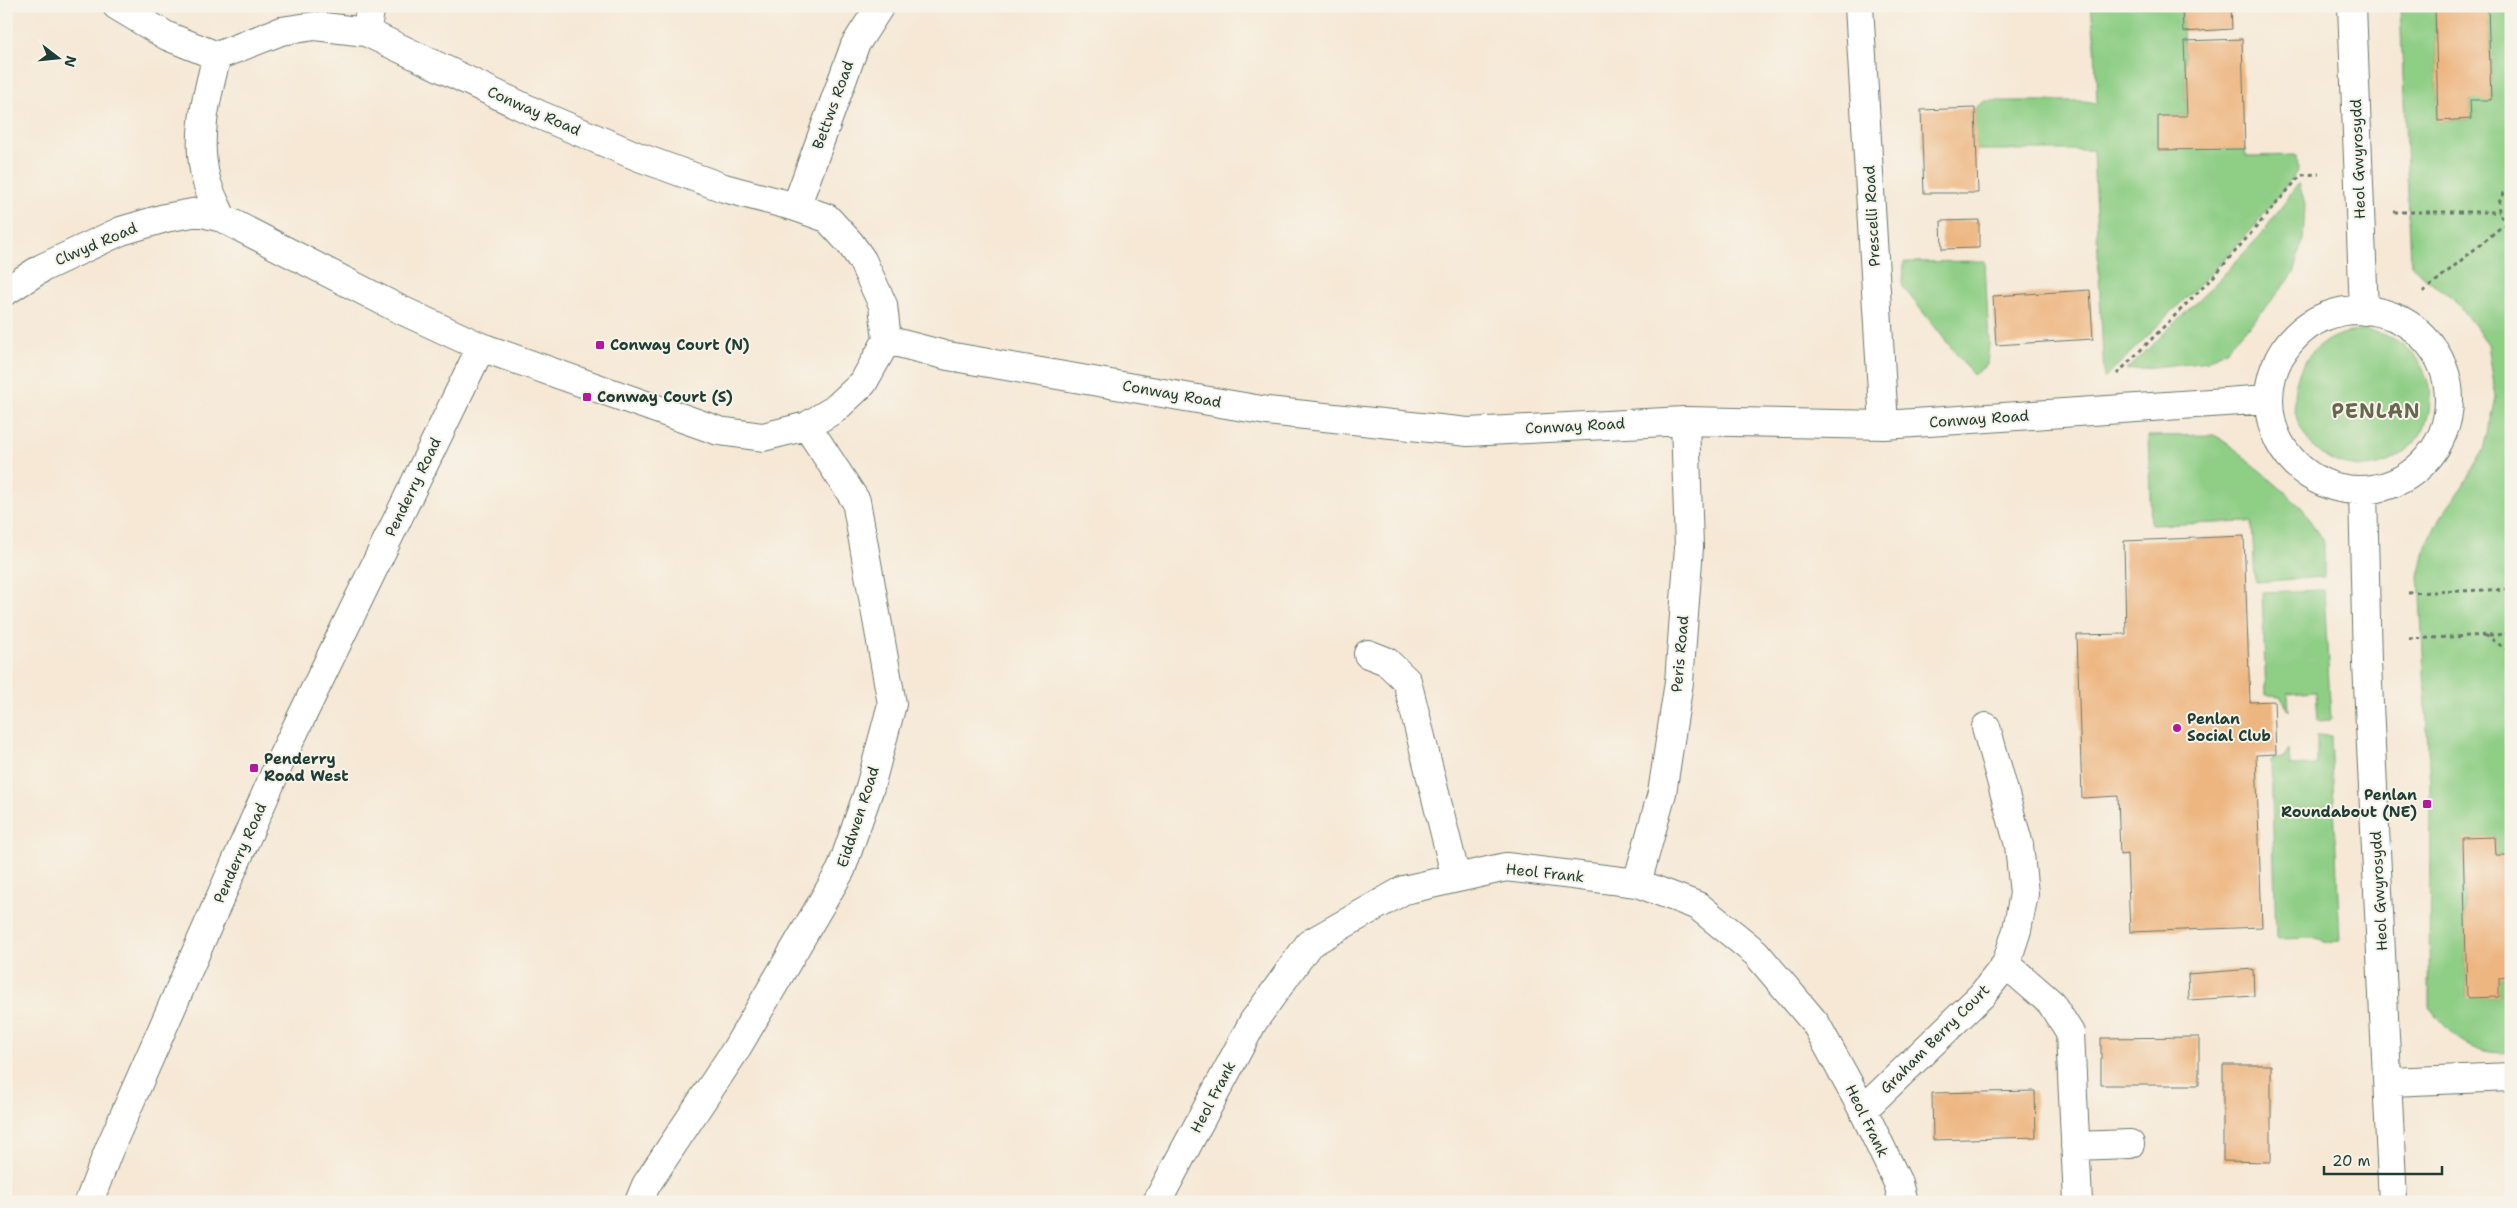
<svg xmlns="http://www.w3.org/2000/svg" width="2517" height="1208" viewBox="0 0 2517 1208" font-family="'Shantell Sans',sans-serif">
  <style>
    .green { fill: #8ece85; stroke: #56865c }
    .building { fill: #edb681 }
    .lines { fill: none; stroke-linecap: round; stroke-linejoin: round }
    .minor-casing { stroke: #6a796c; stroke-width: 30 }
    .path { stroke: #6a796c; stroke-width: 3; stroke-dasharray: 4 4; stroke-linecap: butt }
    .minor { stroke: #fff; stroke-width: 28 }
    .poi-dot { fill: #b5179e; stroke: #f7f3e8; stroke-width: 2 }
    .labels { text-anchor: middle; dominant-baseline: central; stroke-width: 4; stroke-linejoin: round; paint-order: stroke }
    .street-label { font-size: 15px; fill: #1f3d34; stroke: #f7f3e8 }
    .poi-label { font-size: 15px; font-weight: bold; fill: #1f3d34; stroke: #f7f3e8; text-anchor: start }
    .district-label { font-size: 20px; font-weight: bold; letter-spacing: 1px; fill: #67674f; stroke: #f7f3e8 }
  </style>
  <rect width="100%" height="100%" fill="#f7f3e8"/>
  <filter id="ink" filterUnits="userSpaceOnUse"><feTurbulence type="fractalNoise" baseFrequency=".02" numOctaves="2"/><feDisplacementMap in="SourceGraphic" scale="10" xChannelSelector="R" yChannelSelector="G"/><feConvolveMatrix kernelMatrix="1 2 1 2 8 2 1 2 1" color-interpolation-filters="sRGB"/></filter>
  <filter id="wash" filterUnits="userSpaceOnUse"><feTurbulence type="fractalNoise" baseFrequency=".0096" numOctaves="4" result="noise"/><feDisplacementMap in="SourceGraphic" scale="20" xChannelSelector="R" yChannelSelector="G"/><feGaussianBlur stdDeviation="1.12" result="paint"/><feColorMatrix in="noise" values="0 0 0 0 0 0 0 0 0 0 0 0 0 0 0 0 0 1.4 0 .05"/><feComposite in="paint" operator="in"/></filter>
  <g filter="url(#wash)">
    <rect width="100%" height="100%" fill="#f6e8d5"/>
    <path class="green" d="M2091,6H2182L2187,116H2158L2245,149L2246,156L2297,155L2298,170L2253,228L2211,273L2104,379L2093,150H1976L1975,108L1985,101H2084L2097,103L2095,46Z
      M2400,6H2435L2438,121L2470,119V100L2491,99L2488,6H2511V745L2507,746L2508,774L2511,775V855H2496L2495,837L2463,839L2467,997H2499V978L2511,977V1053C2467,1054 2455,1039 2429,1007L2430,787L2419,576L2426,546L2440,517L2462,487L2484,450L2496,398L2488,344L2453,298L2423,277L2411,264Z
      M2299,183L2305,205L2303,240L2294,274L2262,312L2228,348L2208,361L2126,370L2212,287L2260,236Z
      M1985,261L1989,344L1987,365L1973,375L1903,287L1904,262Z
      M2294 399a68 68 0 1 1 136 0a68 68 0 1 1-136 0Z
      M2214,435L2228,443L2301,506L2324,543V577L2255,582L2252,522L2151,525L2148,436Z
      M2324,590L2331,720L2318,721L2316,691L2288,693L2289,711L2280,696L2266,695L2262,592Z
      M2317,735L2331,736L2340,941L2327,942L2315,938L2276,939L2271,760L2283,758L2289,749L2290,766L2317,765Z"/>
    <g id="blocks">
      <path class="building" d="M2182,6H2231L2232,29L2183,32Z
        M2435,6H2488L2491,100H2470L2471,119L2438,121Z
        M2242,39L2245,149L2158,150V116H2187L2184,41Z
        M1975,108L1978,193H1924L1921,110Z
        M1979,220V248L1942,249L1941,221Z
        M2090,290L2093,339L1996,345L1993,296Z
        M2244,536L2250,702L2274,701L2276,754L2256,755L2262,927L2130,932L2127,854L2120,855L2118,796L2082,798L2077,635L2126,634L2124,541Z
        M2511,745V775H2508L2507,746Z
        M2495,837L2496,855H2511V977L2499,978V997L2467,998L2463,838Z
        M2253,969L2254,996L2189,1000L2188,974Z
        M2199,1037V1085H2101V1038Z
        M2223,1065H2271V1162L2223,1161Z
        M2035,1091L2036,1137L1933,1140L1932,1093Z"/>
    </g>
  </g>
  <g filter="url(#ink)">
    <use href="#blocks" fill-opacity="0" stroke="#6a796c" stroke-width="1"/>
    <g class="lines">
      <defs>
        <path id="minor" d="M1859,6L1884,425
          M2352,6L2364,311
          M366,32L371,6
          M217,56C207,95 195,138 206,179C209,192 217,206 222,218
          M796,207L855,45L880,6
          M6,291L42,268L121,231L165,218L198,212L222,218L397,308L481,347L719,431L763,437L807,426L835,409L863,383L887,340L883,305L862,260L850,243L827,218L796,207L724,188L639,157L540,115L366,32L315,26L281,31L217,56L167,36L117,6
          M2269 400a90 90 0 1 1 180 0a90 90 0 1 1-180 0Z
          M887,340L948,356L1267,411L1468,432L1685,421L1884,425L2269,399
          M2363,491L2367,663L2393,1202
          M1368,654L1386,661L1407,681L1456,878
          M1637,883L1662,793L1679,682L1689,547L1685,421
          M2006,964L2051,1003L2070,1033L2078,1202
          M2389,1082L2511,1077
          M1863,1110L1982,995L2006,964L2017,930L2024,894L2019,845L1986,727
          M2075,1146L2130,1144
          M89,1202L108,1152L283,755L481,347
          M639,1202L646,1185L735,1051L841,870L870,787L892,704L856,501L807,426
          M1157,1202L1253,1022L1309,944L1404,890L1506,867L1637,883L1698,906L1756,953L1816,1024L1863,1110L1898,1183L1903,1202"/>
      </defs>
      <use href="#minor" class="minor-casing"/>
      <path class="path" d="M2511,188C2495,197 2494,217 2511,225
        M2394,212H2499
        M2423,292L2506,223
        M2117,374L2214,276L2301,175L2319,174
        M2408,593L2511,589
        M2485,635L2511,652
        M2409,639L2511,634"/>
      <use href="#minor" class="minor"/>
    </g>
  </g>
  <g class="poi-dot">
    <rect x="595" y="340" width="10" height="10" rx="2.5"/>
    <rect x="582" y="392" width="10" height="10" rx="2.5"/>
    <circle cx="2177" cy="728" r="5"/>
    <rect x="249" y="763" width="10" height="10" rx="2.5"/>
    <rect x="2422" y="799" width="10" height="10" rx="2.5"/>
  </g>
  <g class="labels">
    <g class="street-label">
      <text transform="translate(833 105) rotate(-70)">Bettws Road</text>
      <text transform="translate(534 111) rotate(24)">Conway Road</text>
      <text transform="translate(2358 159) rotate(-92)">Heol Gwyrosydd</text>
      <text transform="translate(1872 216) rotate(-93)">Prescelli Road</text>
      <text transform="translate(96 244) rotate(-23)">Clwyd Road</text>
      <text transform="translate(1172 394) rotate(10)">Conway Road</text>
      <text transform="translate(1979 419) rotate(-4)">Conway Road</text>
      <text transform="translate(1575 426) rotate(-3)">Conway Road</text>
      <text transform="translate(413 487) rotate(-64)">Penderry Road</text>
      <text transform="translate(1680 654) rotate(-85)">Peris Road</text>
      <text transform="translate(858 817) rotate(-72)">Eiddwen Road</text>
      <text transform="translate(240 853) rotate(-66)">Penderry Road</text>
      <text transform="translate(1545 873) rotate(6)">Heol Frank</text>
      <text transform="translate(2379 891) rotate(-93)">Heol Gwyrosydd</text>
      <text transform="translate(1935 1039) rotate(-45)">Graham Berry Court</text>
      <text transform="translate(1213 1097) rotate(-62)">Heol Frank</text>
      <text transform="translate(1867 1121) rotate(64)">Heol Frank</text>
    </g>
    <g class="poi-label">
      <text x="610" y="345">Conway Court (N)</text>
      <text x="597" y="397">Conway Court (S)</text>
      <text x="2187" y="719">Penlan<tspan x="2187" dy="17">Social Club</tspan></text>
      <text x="264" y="759">Penderry<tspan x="264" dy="17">Road West</tspan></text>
      <text x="2417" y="795" text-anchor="end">Penlan<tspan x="2417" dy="17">Roundabout (NE)</tspan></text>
    </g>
    <g class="district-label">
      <text x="2376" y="411">PENLAN</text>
    </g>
  </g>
  <rect width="2517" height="1208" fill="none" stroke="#f7f3e8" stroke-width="25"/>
  <g transform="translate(58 58) rotate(106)" stroke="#f7f3e8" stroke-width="4" paint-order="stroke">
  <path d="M0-4L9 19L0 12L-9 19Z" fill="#1f3d34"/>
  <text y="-8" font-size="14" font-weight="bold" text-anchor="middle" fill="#1f3d34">N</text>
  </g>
  <path d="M2324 1166v8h118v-8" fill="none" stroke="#1f3d34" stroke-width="2.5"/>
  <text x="2332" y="1166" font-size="15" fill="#1f3d34" stroke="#f7f3e8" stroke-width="4" paint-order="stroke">20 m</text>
</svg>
